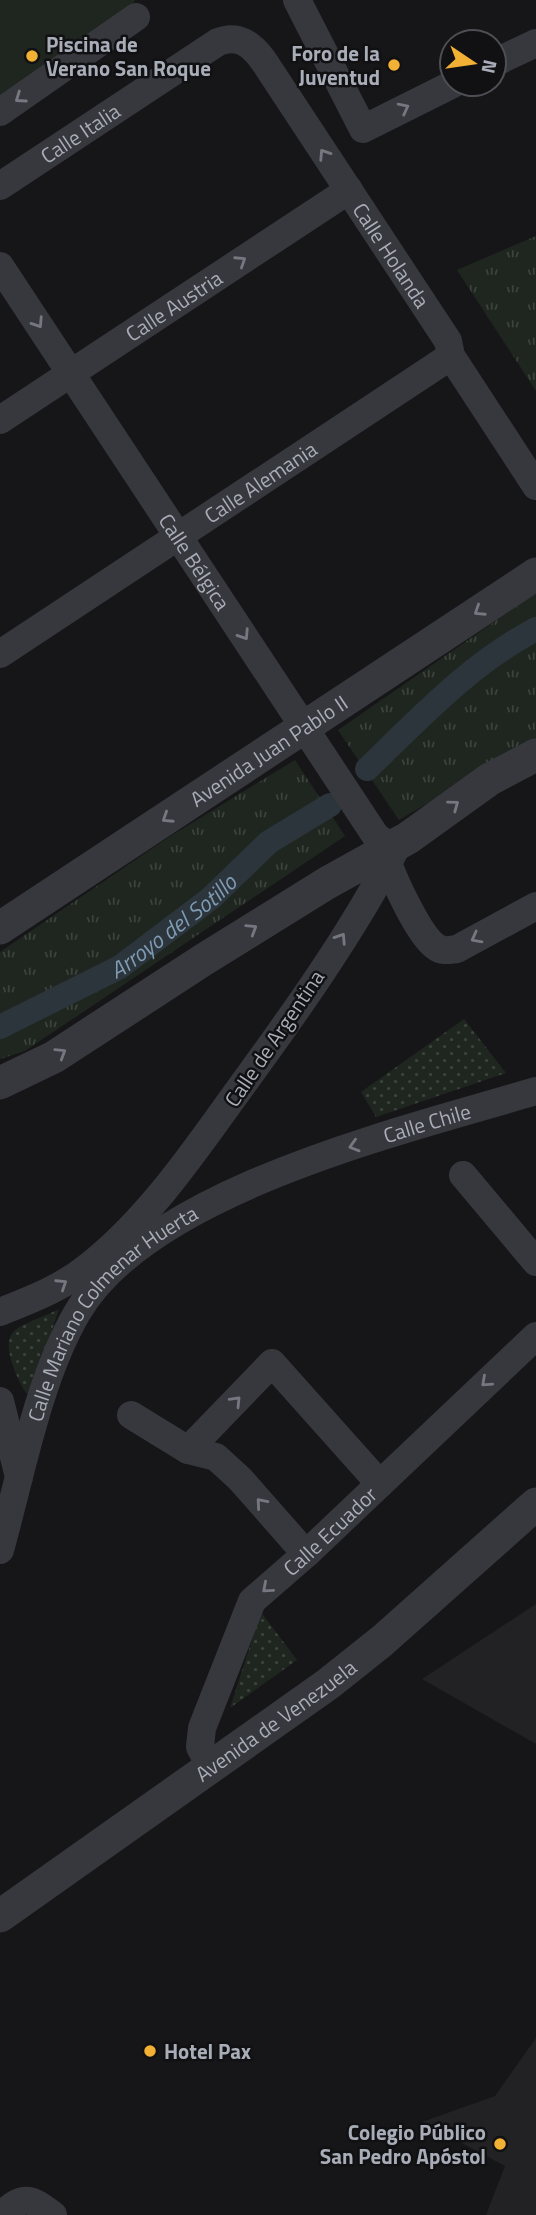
<svg xmlns="http://www.w3.org/2000/svg" width="536" height="2215" viewBox="0 0 536 2215" font-family="'Titillium Web',sans-serif">
  <style>
    .built { fill: #222225 }
    .grass { fill: #1e261f }
    .park { fill: url(#park-tufts) }
    .garden { fill: url(#garden-dots) }
    .lines { fill: none; stroke-linecap: round; stroke-linejoin: round }
    .canal { stroke: #2c353c; stroke-width: 24 }
    .minor { stroke: #37383d; stroke-width: 28 }
    .tertiary { stroke: #37383d; stroke-width: 33 }
    .oneway { stroke: #757881 }
    .poi-dot { fill: #f2b134; stroke: #111113; stroke-width: 2.5 }
    .labels { text-anchor: middle; dominant-baseline: central; stroke-width: 5; stroke-linejoin: round; paint-order: stroke }
    .poi-label { font-size: 21px; font-weight: bold; fill: #a8adb8; stroke: #111113; text-anchor: start }
    .street-label { font-size: 21px; fill: #a8adb8; stroke: #111113 }
    .water-label { font-size: 23px; font-style: italic; fill: #7f9bb3; stroke: #111113 }
  </style>
  <defs>
    <pattern id="park-tufts" width="24" height="20" patternUnits="userSpaceOnUse" patternTransform="scale(1.75)"><rect width="24" height="20" fill="#1e261f"/><path d="M3 7l-1-3M5 7V3M7 7l1-3M15 17l-1-3M17 17v-4M19 17l1-3" fill="none" stroke="#3c433d"/></pattern>
    <pattern id="garden-dots" width="8" height="8" patternUnits="userSpaceOnUse" patternTransform="scale(1.75)"><rect width="8" height="8" fill="#1e261f"/><path d="M2 2h.1M6 6h.1" fill="none" stroke="#3c433d" stroke-width="1.8" stroke-linecap="round"/></pattern>
  </defs>
  <rect width="100%" height="100%" fill="#161618"/>
  <path class="built" d="M536,1604V1744L422,1679Z
    M536,2038V2215H486L505,2166L422,2122L495,2096Z"/>
  <path class="grass" d="M0,0H135L130,10L0,102Z"/>
  <path class="park" d="M536,236V391L457,270Z
    M536,593V740L399,820L338,730Z
    M295,760L345,836L25,1051L0,1059V952L169,837Z"/>
  <path class="garden" d="M464,1019L506,1073L376,1117L361,1092Z
    M59,1309L31,1393H26C18,1380 0,1345 14,1331C25,1322 46,1316 59,1309Z
    M261,1612L297,1660L230,1708Z"/>
  <g class="lines">
    <g class="canal">
      <path d="M367,769C420,718 470,664 536,629"/>
      <path id="s1" d="M0,1027L120,967L211,898L269,842L330,805"/>
    </g>
    <g class="minor">
      <path d="M297,0L363,129L453,84"/>
      <path d="M494,63L536,43"/>
      <path d="M0,112L136,17"/>
      <path id="s2" d="M0,186L218,42C238,34 251,44 263,60L448,341L451,356L536,486"/>
      <path id="s3" d="M0,266L375,835L383,842L398,844C353,933 289,1021 230,1102C189,1159 145,1222 89,1266C62,1288 32,1299 0,1312"/>
      <path id="s4" d="M0,420L349,190"/>
      <path id="s5" d="M0,654L451,356"/>
      <path d="M388,863C395,882 419,935 435,946C442,952 449,950 457,949L536,906"/>
      <path d="M463,1175L536,1262"/>
      <path d="M0,1401L19,1477"/>
      <path d="M131,1415L188,1450L216,1457L240,1479L306,1554"/>
      <path d="M188,1450L272,1363L380,1484"/>
      <path id="s6" d="M0,1550C21,1475 38,1380 77,1313C148,1190 406,1130 536,1091"/>
      <path id="s7" d="M211,1768L200,1747L202,1728L252,1601L306,1554L536,1336"/>
      <path d="M2,2215C24,2194 30,2198 53,2215"/>
    </g>
    <g class="tertiary">
      <path id="s8" d="M0,928L536,574"/>
      <path d="M0,1083L54,1057L203,960L327,883L408,838L490,779L536,755"/>
      <path id="s9" d="M0,1916L328,1684L382,1641L536,1504"/>
    </g>
  </g>
  <defs><path id="oneway-chevron" d="M-2-3.5L2.5 0L-2 3.5" fill="none" stroke-width="1.6" stroke-linecap="round" stroke-linejoin="round" transform="scale(1.75)"/></defs>
  <g class="oneway">
    <use href="#oneway-chevron" transform="translate(20 98) rotate(145)"/>
    <use href="#oneway-chevron" transform="translate(404 108) rotate(-27)"/>
    <use href="#oneway-chevron" transform="translate(324 154) rotate(-123)"/>
    <use href="#oneway-chevron" transform="translate(241 261) rotate(-33)"/>
    <use href="#oneway-chevron" transform="translate(38 323) rotate(57)"/>
    <use href="#oneway-chevron" transform="translate(479 611) rotate(147)"/>
    <use href="#oneway-chevron" transform="translate(244 635) rotate(57)"/>
    <use href="#oneway-chevron" transform="translate(454 805) rotate(-36)"/>
    <use href="#oneway-chevron" transform="translate(167 818) rotate(147)"/>
    <use href="#oneway-chevron" transform="translate(252 929) rotate(-32)"/>
    <use href="#oneway-chevron" transform="translate(341 938) rotate(-57)"/>
    <use href="#oneway-chevron" transform="translate(476 938) rotate(152)"/>
    <use href="#oneway-chevron" transform="translate(61 1053) rotate(-32)"/>
    <use href="#oneway-chevron" transform="translate(354 1146) rotate(163)"/>
    <use href="#oneway-chevron" transform="translate(62 1284) rotate(-33)"/>
    <use href="#oneway-chevron" transform="translate(486 1382) rotate(138)"/>
    <use href="#oneway-chevron" transform="translate(236 1401) rotate(-46)"/>
    <use href="#oneway-chevron" transform="translate(261 1503) rotate(-131)"/>
    <use href="#oneway-chevron" transform="translate(267 1588) rotate(139)"/>
  </g>
  <g class="poi-dot">
    <circle cx="32" cy="56" r="7"/>
    <circle cx="394" cy="65" r="7"/>
    <circle cx="150" cy="2051" r="7"/>
    <circle cx="500" cy="2144" r="7"/>
  </g>
  <g class="labels">
    <g class="poi-label">
      <text x="46" y="44">Piscina de<tspan x="46" dy="24">Verano San Roque</tspan></text>
      <text x="380" y="53" text-anchor="end">Foro de la<tspan x="380" dy="24">Juventud</tspan></text>
      <text x="164" y="2051">Hotel Pax</text>
      <text x="486" y="2132" text-anchor="end">Colegio Público<tspan x="486" dy="24">San Pedro Apóstol</tspan></text>
    </g>
    <g class="street-label">
      <text stroke="none"><textPath href="#s2" startOffset="96">Calle Italia</textPath></text>
      <text stroke="none"><textPath href="#s2" startOffset="548">Calle Holanda</textPath></text>
      <text stroke="none"><textPath href="#s4" startOffset="208">Calle Austria</textPath></text>
      <text stroke="none"><textPath href="#s5" startOffset="312">Calle Alemania</textPath></text>
      <text stroke="none"><textPath href="#s3" startOffset="354">Calle Bélgica</textPath></text>
      <text stroke="none"><textPath href="#s8" startOffset="322">Avenida Juan Pablo II</textPath></text>
      <text transform="translate(274 1038) rotate(-56)">Calle de Argentina</text>
      <text stroke="none"><textPath href="#s6" startOffset="656">Calle Chile</textPath></text>
      <text stroke="none"><textPath href="#s6" startOffset="271">Calle Mariano Colmenar Huerta</textPath></text>
      <text stroke="none"><textPath href="#s7" startOffset="284">Calle Ecuador</textPath></text>
      <text stroke="none"><textPath href="#s9" startOffset="338">Avenida de Venezuela</textPath></text>
    </g>
    <g class="water-label">
      <text stroke="none"><textPath href="#s1" startOffset="201">Arroyo del Sotillo</textPath></text>
    </g>
  </g>
  <g transform="translate(473 63) rotate(103)"><circle r="33" fill="#111113" stroke="#4d4f55" stroke-width="2"/>
  <path d="M0-5L12 26L0 18L-12 26Z" fill="#f2b134"/>
  <text y="-10" font-size="19" font-weight="bold" text-anchor="middle" fill="#a8adb8">N</text>
  </g>
</svg>
